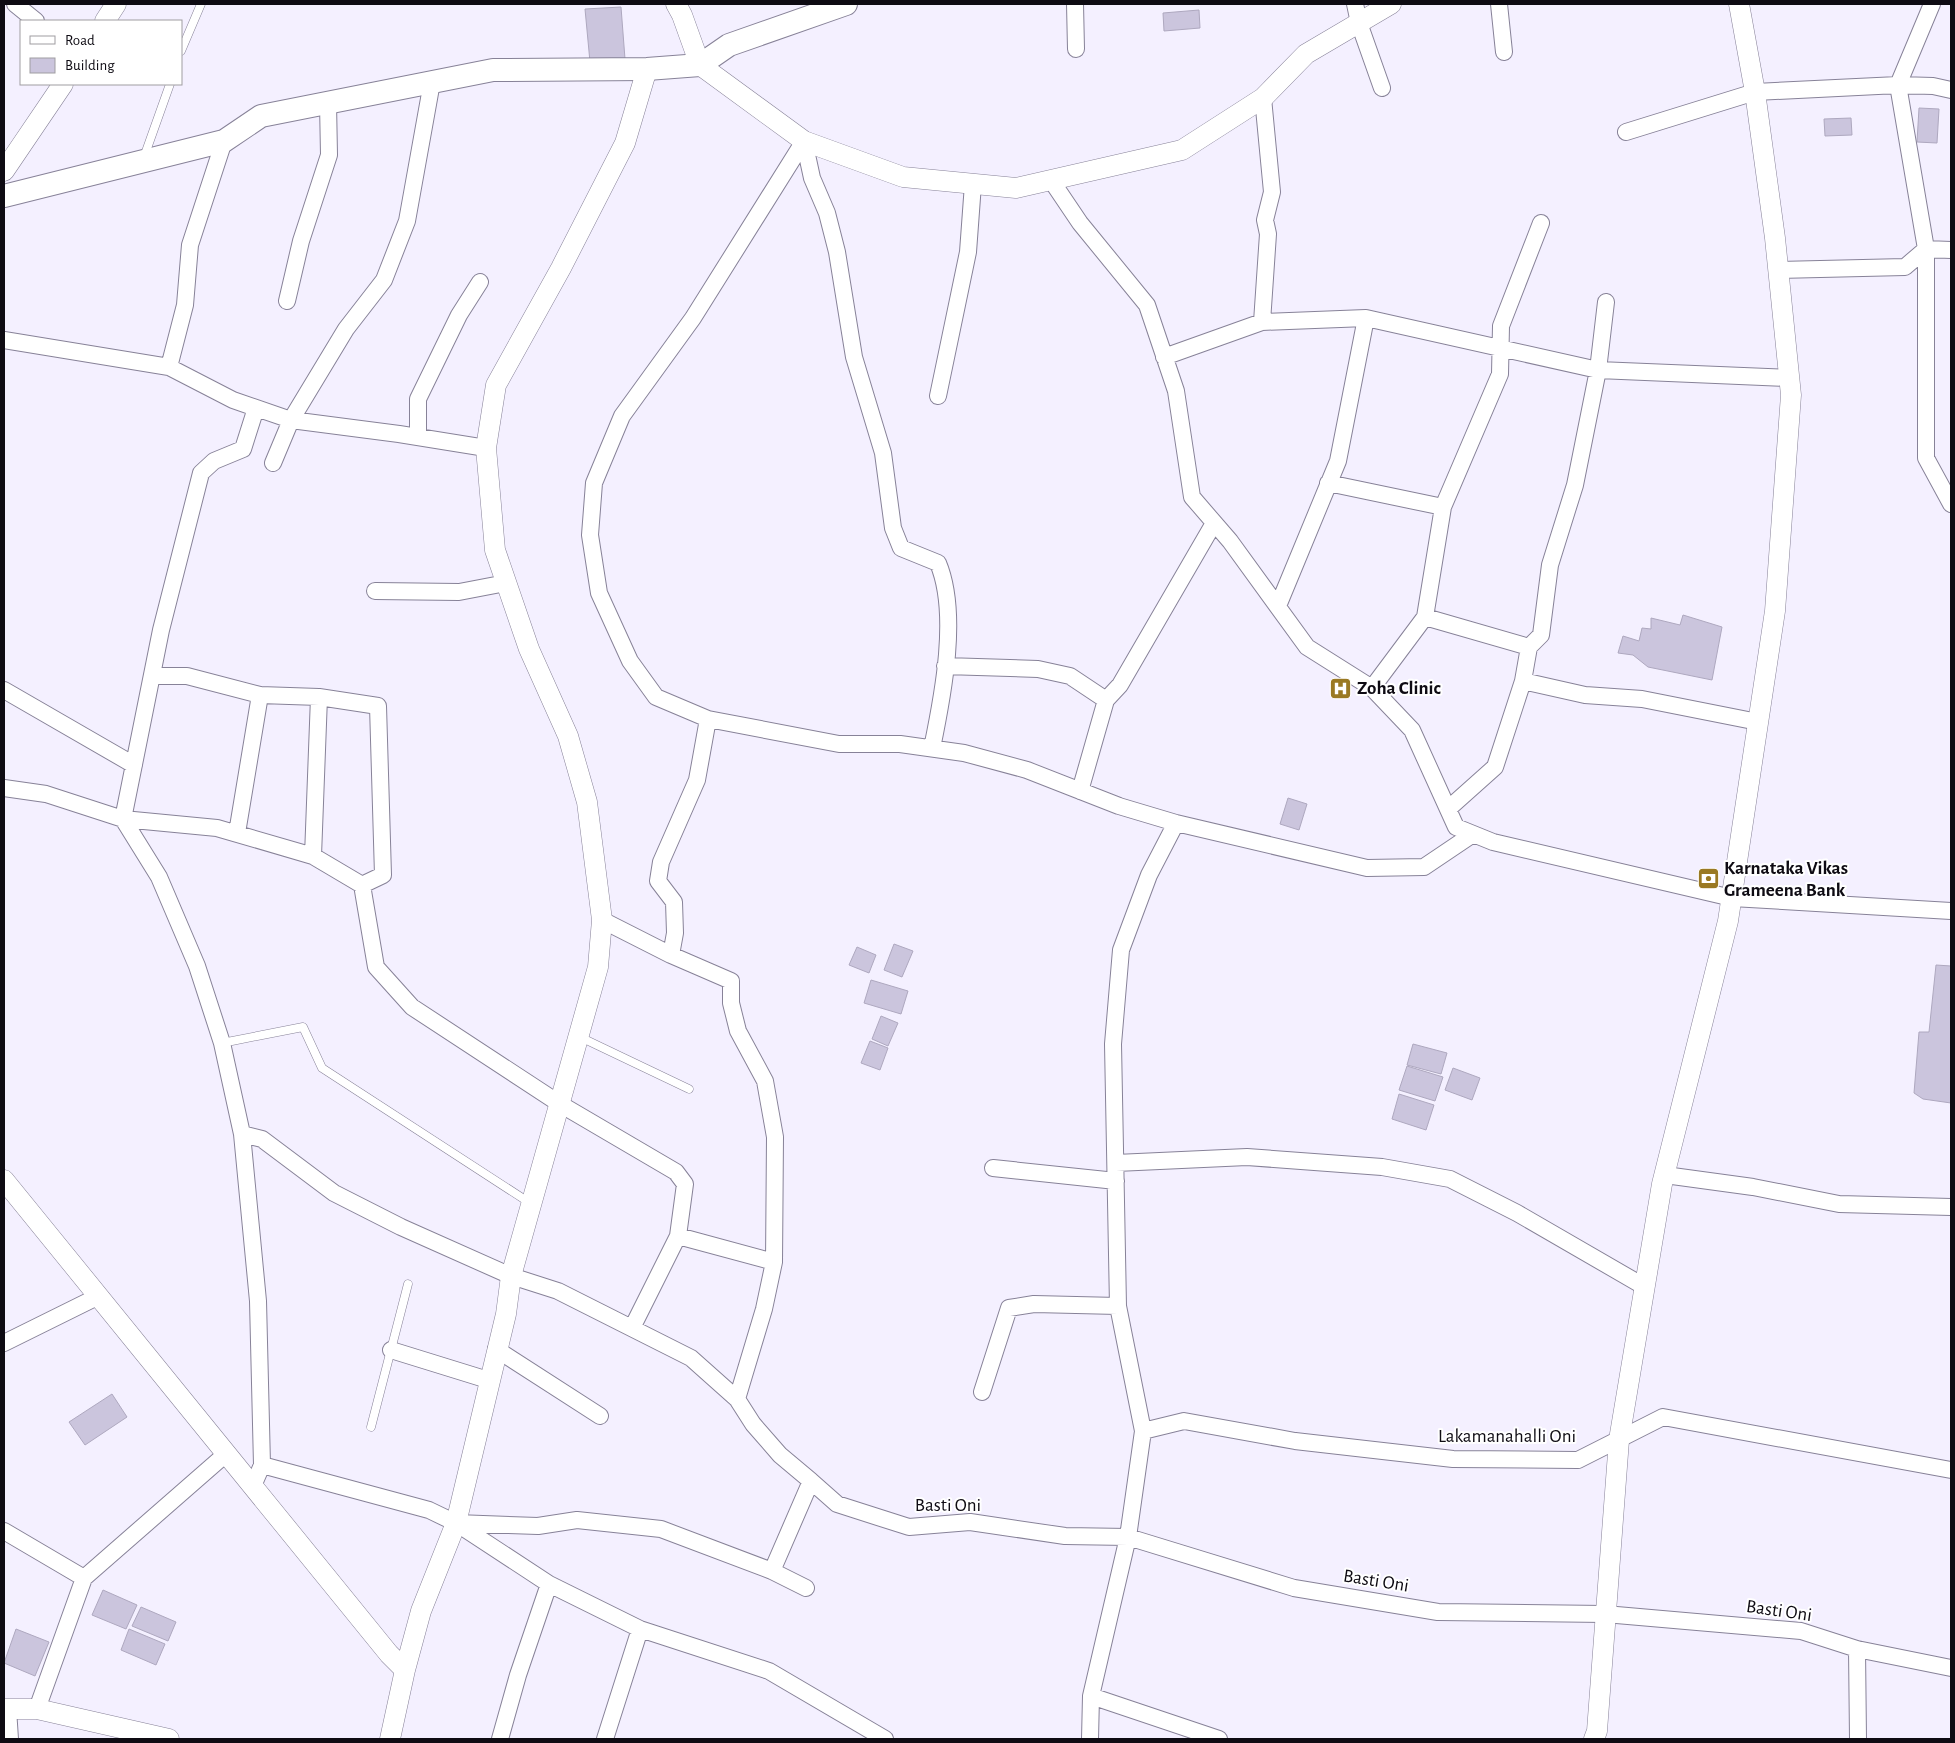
<svg xmlns="http://www.w3.org/2000/svg" width="1955" height="1743" viewBox="0 0 1955 1743" font-family="'Alegreya Sans',sans-serif">
  <style>
    .building { fill: #cbc5dd; stroke: #aea8bf }
    .lines { fill: none; stroke-linecap: round; stroke-linejoin: round }
    .service-casing { stroke: #878298; stroke-width: 9 }
    .minor-casing { stroke: #878298; stroke-width: 18 }
    .tertiary-casing { stroke: #878298; stroke-width: 21 }
    .secondary-casing { stroke: #878298; stroke-width: 24 }
    .service { stroke: #fff; stroke-width: 8 }
    .minor { stroke: #fff; stroke-width: 16 }
    .tertiary { stroke: #fff; stroke-width: 20 }
    .secondary { stroke: #fff; stroke-width: 22 }
    .labels { text-anchor: middle; dominant-baseline: central; stroke-width: 4; stroke-linejoin: round; paint-order: stroke }
    .poi-label { font-size: 19px; font-weight: bold; fill: #0e0b13; stroke: #fff; text-anchor: start }
    .street-label { font-size: 19px; fill: #0e0b13; stroke: #fff }
  </style>
  <rect width="100%" height="100%" fill="#f4f0ff"/>
  <path class="building" d="M621,7L625,59L590,62L585,9Z
    M1199,10L1200,28L1164,31L1163,13Z
    M1919,108L1939,109L1937,143L1917,142Z
    M1851,118L1852,135L1825,136L1824,119Z
    M1683,615L1722,627L1712,680L1648,667L1633,655L1618,653L1623,636L1639,641L1642,628L1651,629V618L1680,625Z
    M1288,798L1307,804L1299,830L1280,824Z
    M894,944L913,951L902,977L884,970Z
    M857,947L876,955L869,973L849,965Z
    M1936,965L1951,966V1103L1923,1099L1914,1093L1919,1032H1929Z
    M871,980L908,991L901,1014L864,1003Z
    M881,1016L898,1023L888,1046L872,1039Z
    M870,1041L888,1048L880,1070L861,1063Z
    M1413,1044L1447,1053L1441,1074L1407,1065Z
    M1407,1066L1443,1077L1435,1101L1399,1090Z
    M1453,1068L1480,1078L1472,1100L1445,1090Z
    M1399,1094L1434,1105L1426,1130L1392,1119Z
    M112,1394L127,1417L85,1445L69,1422Z
    M103,1590L137,1605L126,1629L92,1615Z
    M141,1607L176,1622L168,1641L132,1626Z
    M16,1629L49,1642L35,1676L4,1663Z
    M129,1629L165,1644L156,1665L121,1650Z"/>
  <g class="lines">
    <defs>
      <path id="service" d="M181,51L201,4
        M144,157L170,84
        M580,1037L689,1089
        M222,1043L303,1027L322,1068L530,1203
        M371,1427L408,1284"/>
      <path id="minor" d="M15,4L36,21
        M1075,4L1076,49
        M1355,4L1359,23L1382,88
        M1499,4L1504,52
        M1932,4L1898,85L1926,249V458L1951,504
        M1626,132L1755,92L1898,85L1933,86L1951,90
        M804,141L693,318L622,416L594,483L590,535L599,593L630,661L656,697L708,719L839,744H900L964,753L1027,770L1119,806L1176,823L1367,868L1424,867L1473,834
        M804,141L812,178L827,213L837,252L854,357L883,453L893,528L901,548L938,563C959,613 943,695 932,748
        M1051,180L1080,223L1147,305L1176,391L1192,497L1230,541L1307,647L1372,688L1412,730L1456,827L1493,842L1732,898L1951,911
        M1778,270L1905,267L1926,249L1951,250
        M287,301L301,241L329,155L328,103
        M1262,322L1268,234L1265,220L1272,192L1263,98
        M4,340L169,367L233,400L291,420L399,434L486,448
        M1164,357L1262,322L1366,318L1598,370L1789,378
        M169,367L185,305L190,245L224,141
        M938,396L968,252L973,184
        M418,437V399L459,315L480,282
        M273,463L291,420L346,329L384,280L407,221L432,82
        M1328,483L1443,507
        M375,591L459,592L506,583
        M1278,606L1338,461L1366,318
        M1425,617L1529,647
        M945,666L1038,669L1070,676L1106,700
        M153,676H187L260,695L319,697L378,706L383,875L362,885
        M1523,681L1585,695L1642,699L1758,722
        M1372,688L1425,617L1443,507L1500,374L1501,326L1541,223
        M4,690L134,765
        M4,788L46,794L123,819L217,828L313,856L362,885L376,967L412,1007L560,1104L676,1172L685,1184L678,1236L632,1328
        M1080,791L1106,700L1120,685L1214,523
        M1448,809L1495,767L1523,681L1529,647L1541,635L1550,565L1575,485L1598,370L1606,302
        M237,833L260,695
        M313,856L319,697
        M602,920L671,955L731,981V1003L738,1031L765,1081L775,1137L774,1262L764,1309L737,1399
        M671,955L675,933L674,902L658,881L661,862L697,780L708,719
        M242,1134L262,1139L334,1193L401,1227L511,1276L558,1291L691,1358L737,1399L753,1424L780,1455L811,1481L772,1571
        M1116,1163L1247,1157L1382,1167L1450,1179L1517,1213L1645,1287
        M993,1168L1116,1181
        M1665,1175L1753,1187L1839,1204L1951,1207
        M678,1236L774,1262
        M4,1343L99,1296
        M496,1349L600,1416
        M391,1350L488,1380
        M982,1392L1009,1308L1034,1304L1118,1306
        M1143,1431L1184,1421L1295,1441L1453,1459L1578,1460L1663,1417L1951,1470
        M262,1465L429,1510L456,1523L549,1584L518,1675L500,1739
        M811,1481L837,1504L909,1527L970,1522L1065,1536L1128,1537L1294,1588L1438,1612L1605,1614L1801,1631L1857,1649L1951,1668
        M253,1486L262,1465L258,1301L242,1134L222,1043L197,966L159,877L123,819L161,630L201,473L214,461L243,449L256,408
        M456,1523L538,1526L577,1520L661,1529L772,1571L806,1588
        M4,1531L84,1578L37,1709
        M84,1578L227,1453
        M549,1584L640,1629L769,1671L885,1739
        M1857,1649L1858,1739
        M1091,1696L1219,1739
        M8,1709L10,1739
        M605,1739L640,1629
        M1090,1739L1091,1696L1128,1537L1143,1431L1118,1306L1113,1044L1121,950L1149,875L1176,823"/>
      <path id="tertiary" d="M676,4L682,15L700,65L804,141L903,177L1016,188L1182,150L1263,98L1306,54L1391,4
        M105,21L116,4
        M4,171L63,84
        M4,1180L389,1654L405,1670L390,1739
        M405,1670L421,1611L456,1523L506,1314L511,1276L598,967L602,920L587,802L568,736L529,649L495,550L486,448L496,385L561,268L625,143L647,69
        M4,1709H37L169,1739
        M1594,1739L1597,1731L1619,1440L1662,1184L1728,921L1775,611L1791,395L1775,238L1755,92L1739,4"/>
      <path id="secondary" d="M4,196L224,141L261,116L493,70L647,69L700,65L729,45L846,4"/>
    </defs>
    <use href="#service" class="service-casing"/>
    <use href="#minor" class="minor-casing"/>
    <use href="#tertiary" class="tertiary-casing"/>
    <use href="#secondary" class="secondary-casing"/>
    <use href="#service" class="service"/>
    <use href="#minor" class="minor"/>
    <use href="#tertiary" class="tertiary"/>
    <use href="#secondary" class="secondary"/>
  </g>
  <defs>
    <symbol id="hospital-square" viewBox="-11 -11 22 22"><rect x="-9" y="-9" width="18" height="18" rx="4" fill="#9a7923" stroke="#fff"/><path d="M-5-5h3v3.5h4V-5h3V5h-3V1.5h-4V5h-3Z" fill="#fff"/></symbol>
    <symbol id="bank-square" viewBox="-11 -11 22 22"><rect x="-9" y="-9" width="18" height="18" rx="4" fill="#9a7923" stroke="#fff"/><path d="M-6-4H6V4H-6ZM0-2.3a2.3 2.3 0 1 0 0 4.6a2.3 2.3 0 1 0 0-4.6Z" fill="#fff"/></symbol>
  </defs>
  <g fill-rule="evenodd">
    <use href="#hospital-square" x="1328" y="676" width="25" height="25"/>
    <use href="#bank-square" x="1696" y="866" width="25" height="25"/>
  </g>
  <g class="labels">
    <g class="poi-label">
      <text x="1357" y="688">Zoha Clinic</text>
      <text x="1724" y="868">Karnataka Vikas<tspan x="1724" dy="22">Grameena Bank</tspan></text>
    </g>
    <g class="street-label">
      <text x="1507" y="1436">Lakamanahalli Oni</text>
      <text x="948" y="1505">Basti Oni</text>
      <text transform="translate(1376 1581) rotate(9)">Basti Oni</text>
      <text transform="translate(1779 1611) rotate(8)">Basti Oni</text>
    </g>
  </g>
  <rect width="1955" height="1743" fill="none" stroke="#0e0b13" stroke-width="10"/>
  <rect x="20" y="20" width="162" height="65" fill="#ffffff" stroke="#9f9da1"/>
  <rect x="30" y="36" width="25" height="8" fill="#ffffff" stroke="#9f9da1"/>
  <text x="65" y="45" font-size="15" fill="#0e0b13">Road</text>
  <rect x="30" y="58" width="25" height="15" fill="#cbc5dd" stroke="#9f9da1"/>
  <text x="65" y="70" font-size="15" fill="#0e0b13">Building</text>
</svg>
